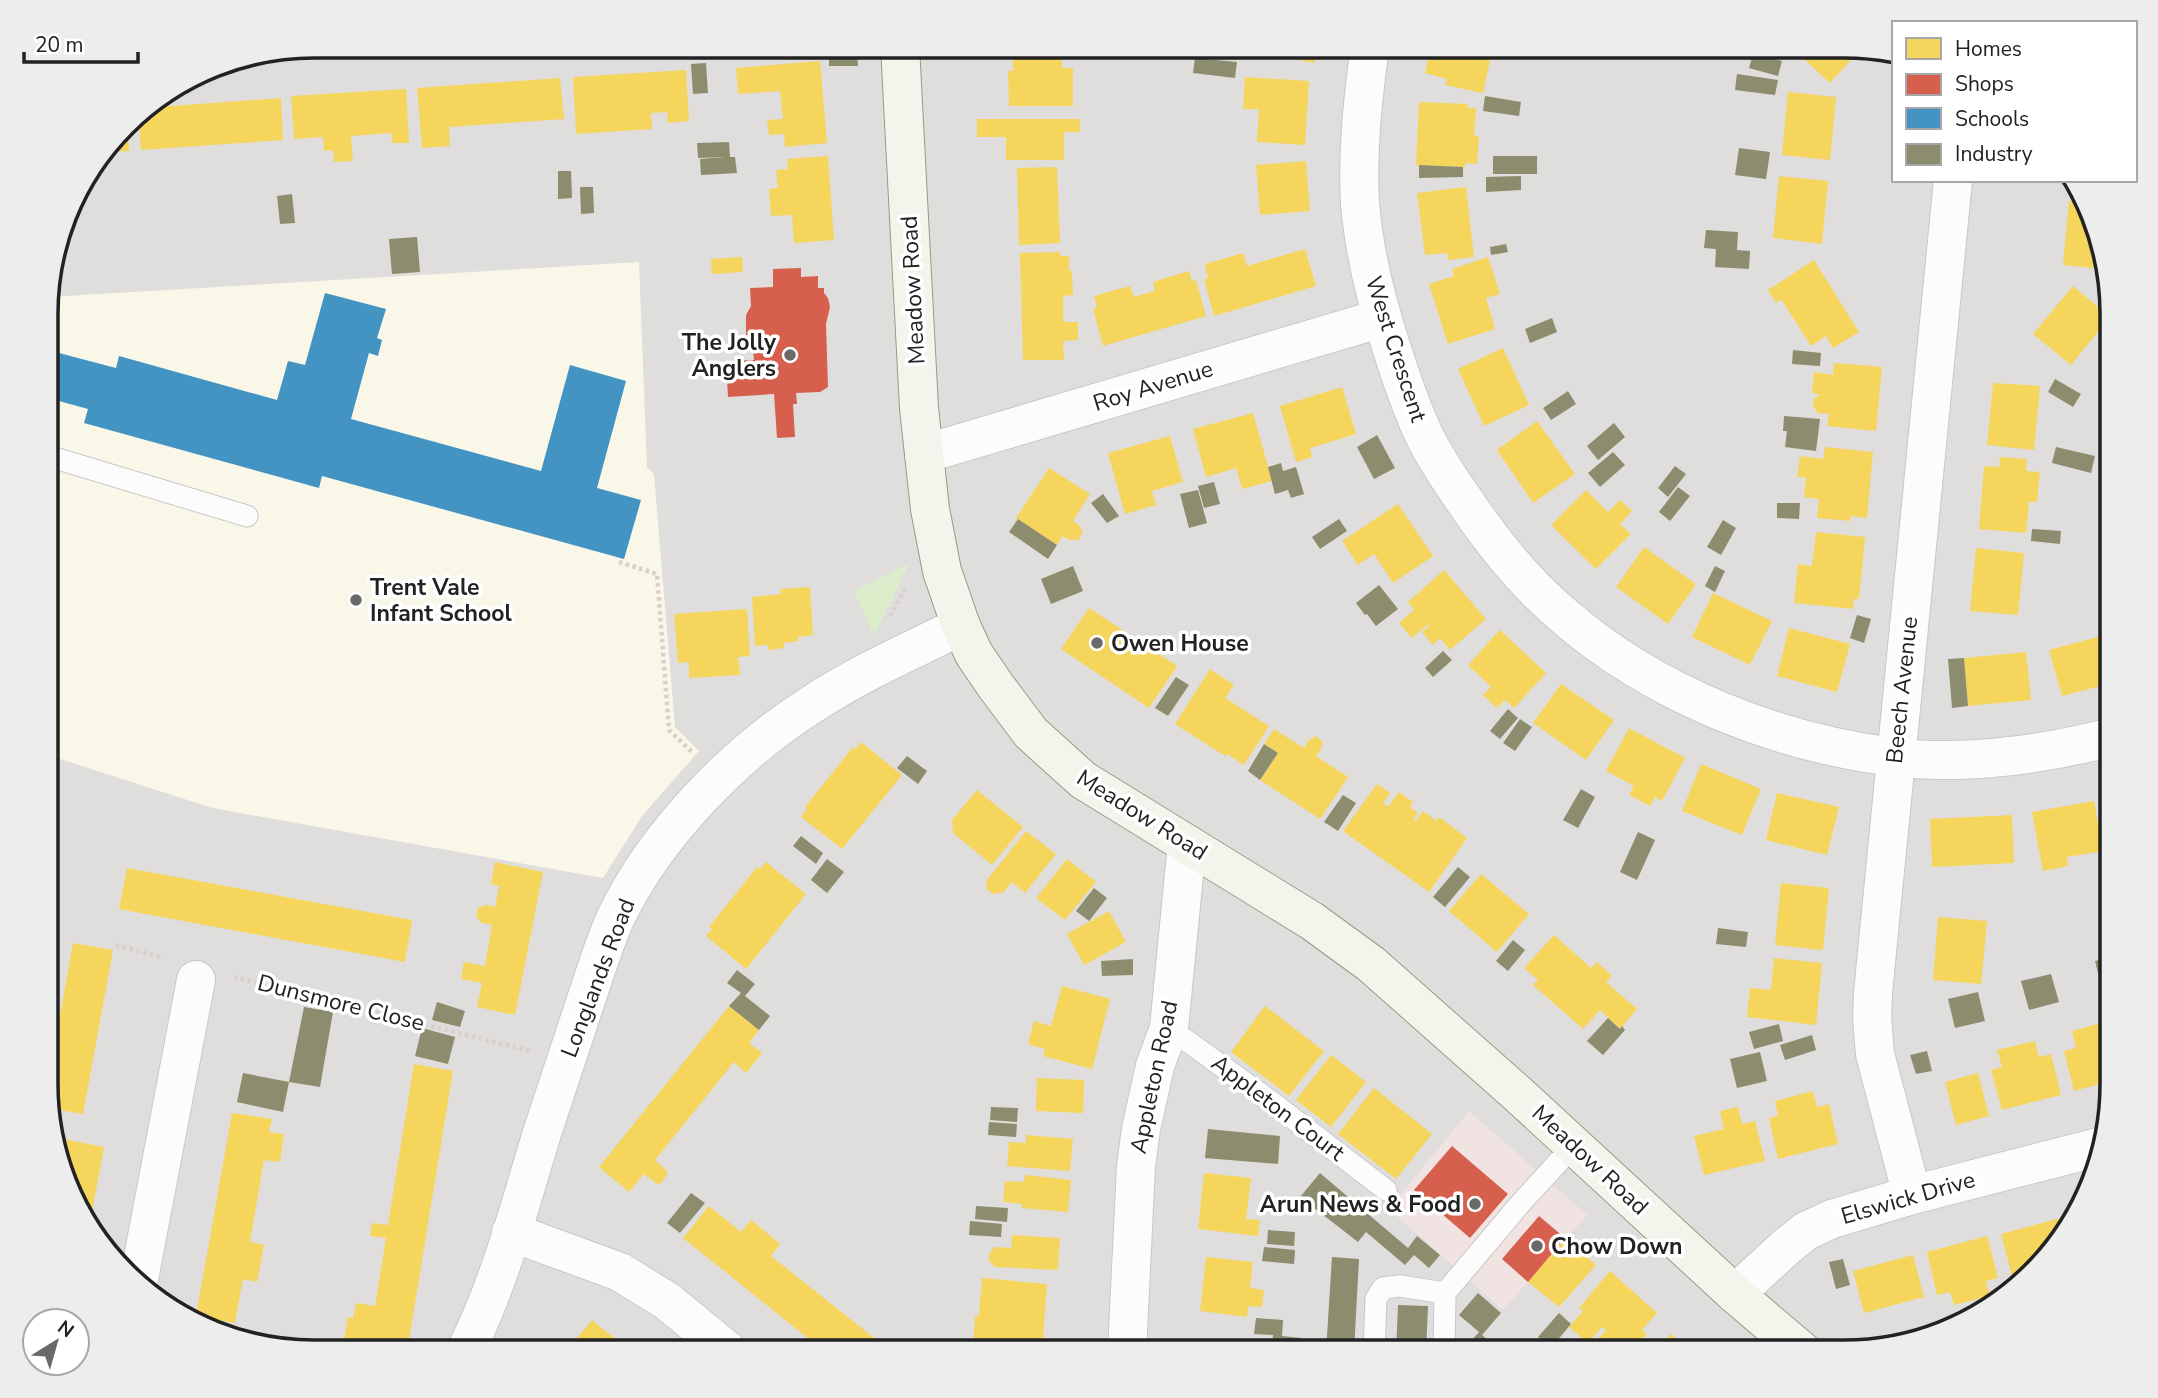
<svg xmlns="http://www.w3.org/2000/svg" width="2158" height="1398" viewBox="0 0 2158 1398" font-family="'Nunito Sans',sans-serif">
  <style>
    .residential { fill: #dfdedc }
    .commercial { fill: #f1e3e1 }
    .education { fill: #f8f7e8 }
    .grass { fill: #ddeccb }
    .parking { fill: #e0dfde }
    .homes { fill: #f6d55c }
    .shops { fill: #d6604d }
    .schools { fill: #4393c3 }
    .industry { fill: #8c8c6e }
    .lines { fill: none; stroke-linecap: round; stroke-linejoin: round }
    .lane-casing { stroke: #c9c8c7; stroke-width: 23 }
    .street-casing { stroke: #c9c8c7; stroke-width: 40 }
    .secondary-casing { stroke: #999a82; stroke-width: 40 }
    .path { stroke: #dccecd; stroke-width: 4.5; stroke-dasharray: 3.5 3.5; stroke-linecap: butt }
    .lane { stroke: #fdfcfc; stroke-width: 21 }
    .street { stroke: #fdfcfc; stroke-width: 38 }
    .secondary { stroke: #f4f4ed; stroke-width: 38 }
    .poi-dot { fill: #6a6968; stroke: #fff; stroke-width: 2.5 }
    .labels { text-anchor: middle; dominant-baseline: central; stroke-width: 7; stroke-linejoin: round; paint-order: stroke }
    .street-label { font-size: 23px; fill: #222; stroke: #fff }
    .poi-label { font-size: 23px; font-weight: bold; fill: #222; stroke: #fff; text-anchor: start }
    .rim { fill: none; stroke: #222; stroke-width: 3.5 }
  </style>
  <rect width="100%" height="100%" fill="#f0eeeb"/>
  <path class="residential" d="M314,46H1844L1894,54V180H2077L2112,297V1101L2098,1170L2067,1233L1978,1317L1861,1352H314L228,1338L165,1307L82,1218L48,1118V280L73,195L137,112L212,66Z"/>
  <path class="commercial" d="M1469,1111L1587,1215L1503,1310L1389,1209Z"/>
  <path class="education" d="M639,262L647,468L654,474L675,727L699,751L642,816L603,878L212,808L48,755V297Z"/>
  <path class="grass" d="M909,564L874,636L854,591Z"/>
  <path class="parking" d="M874,245L898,542L664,562L657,472L805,457L801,398L839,394L828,247Z"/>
  <path class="homes" d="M1013,46H1062V68H1073V106H1009L1008,71H1013Z
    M1267,46H1317L1314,63L1265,53Z
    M1431,46H1481L1478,57L1490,60L1483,93L1445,85L1447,79L1425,73Z
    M1798,46H1844L1862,48L1830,83L1794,50Z
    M820,61L827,143L785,147L784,134L769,135L767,120L783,119L780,91L738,94L736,68Z
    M686,70L689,121L668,123L667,112L651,113L652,129L576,134L573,77Z
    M1245,77L1309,81L1305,145L1257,142L1259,109H1243Z
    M560,78L564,119L449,127L450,146L422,148L417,88Z
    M406,89L409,143H392L391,133L351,136L353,161L334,162L333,150L324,151L323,137L294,139L291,96Z
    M1788,92L1836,97L1830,160L1782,155Z
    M281,98L283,140L141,150L138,112L144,108Z
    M1419,102L1468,104L1467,108H1476L1474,136H1479L1477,164L1465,163V167L1416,165Z
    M977,119H1080V132H1064V160H1006V137H977Z
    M128,124L129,151L106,152L110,147Z
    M828,156L834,240L794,243L792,215L771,216L769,189L778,188L776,170L788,169L787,159Z
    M1306,161L1310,211L1260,215L1256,165Z
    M1057,167L1060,243L1019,245L1017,168Z
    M1779,176L1828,181L1822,244L1773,238Z
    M1466,187L1474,257L1448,260L1447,253L1425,255L1417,193Z
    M2069,201L2083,202L2103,269L2063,265Z
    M1305,249L1316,286L1214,316L1204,279L1208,278L1205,264L1243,253L1247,266Z
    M1060,252V256H1069V271H1072L1073,295L1063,296V322H1078V340L1063,341L1064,360H1023L1020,253Z
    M742,257L743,272L712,274L711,259Z
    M1488,257L1500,294L1486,298L1495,329L1448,344L1429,284L1454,276L1452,269Z
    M1814,260L1859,332L1833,348L1826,336L1811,346L1781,299L1776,303L1768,290Z
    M1189,271L1192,281L1196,280L1206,316L1103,346L1093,309L1097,308L1094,296L1130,286L1134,297L1155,291L1153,282Z
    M2073,286L2110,317L2071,365L2033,334Z
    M1503,348L1529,405L1484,426L1458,369Z
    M1834,363L1882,367L1876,431L1827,426L1829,414L1818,413L1813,406V400L1820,394L1812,393L1814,372L1833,375Z
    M1993,383L2040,386L2034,450L1987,445Z
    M1342,387L1356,434L1310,448L1312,457L1296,462L1280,406Z
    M1253,413L1272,481L1242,489L1236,468L1206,477L1193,429Z
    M1537,421L1575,474L1533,503L1497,450Z
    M1170,436L1183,482L1152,491L1156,505L1125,514L1108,453Z
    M1825,447L1873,452L1867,518L1851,516L1850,521L1817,518L1819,499L1804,497L1806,477H1797L1800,456L1823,459Z
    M2000,457L2027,459L2026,471L2040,472L2037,502H2029L2026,533L1979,529L1984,466L1999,467Z
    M1049,468L1090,494L1073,521L1079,525L1083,533L1078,540H1069L1063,536L1057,545L1016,518Z
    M1586,490L1608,512L1620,500L1632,511L1620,524L1631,534L1596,569L1551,525Z
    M1398,504L1433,556L1393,583L1374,554L1358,565L1342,541Z
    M1816,532L1865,537L1859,599H1854L1853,609L1794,603L1798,564L1812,566Z
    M1644,547L1696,584L1668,624L1616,587Z
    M1976,548L2024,553L2018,615L1970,611Z
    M1444,570L1486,619L1450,650L1440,638L1433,645L1422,632L1429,626L1428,624L1412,638L1399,623L1414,610L1408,602Z
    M810,587L813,635L798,637V641L784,643V648L768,650V645L755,646L752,597L781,594L780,589Z
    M1713,593L1772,621L1750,665L1692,637Z
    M1089,608L1177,666L1149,708L1061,649Z
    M747,609L750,656L738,657L740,675L689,678V662L678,663L674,614Z
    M1789,628L1850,644L1837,692L1777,676Z
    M1500,630L1546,673L1514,708L1505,700L1497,708L1483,695L1491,687L1468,665Z
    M2109,634L2112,645V683L2062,696L2049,650Z
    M2026,652L2031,700L1968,706L1964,658Z
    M1210,669L1234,685L1225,698L1269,726L1244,765L1227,754L1225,756L1175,724Z
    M1561,684L1614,720L1586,760L1533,723Z
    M1629,728L1685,758L1662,801L1655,797L1650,806L1629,795L1634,786L1606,771Z
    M1274,729L1304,748L1309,740L1316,736L1323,742L1321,749L1316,756L1348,777L1320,819L1260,780L1278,753L1264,744Z
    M861,742L902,775L842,849L801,817L807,809L805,807L853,747L856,749Z
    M1701,764L1761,789L1742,835L1682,811Z
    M1377,784L1390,793L1383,803L1388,807L1399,792L1413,802L1410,807L1418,813L1413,820L1416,821L1423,811L1436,821L1439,817L1467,838L1429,892L1343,831Z
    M977,790L1023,827L992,865L953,833L952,820Z
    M1777,793L1839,807L1827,855L1766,840Z
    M2094,801L2103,851L2067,857L2068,866L2043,871L2032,812Z
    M2012,815L2014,863L1932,867L1930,819Z
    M1026,831L1056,854L1025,893L1012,882L1004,892L993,894L986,888L987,880Z
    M1067,859L1096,882L1065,920L1036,898Z
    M495,862L543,872L515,1015L477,1007L482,983L461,979L464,962L485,966L492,925L482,923L476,917L478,908L486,905L495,907L499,886L491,884Z
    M766,862L806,894L746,969L706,936L712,929L709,927L757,867L760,869Z
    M127,868L412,920L405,962L119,909Z
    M1481,874L1529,914L1497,952L1449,911Z
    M1781,883L1829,888L1823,950L1775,945Z
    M1109,911L1126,942L1084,965L1067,934Z
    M1938,917L1987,921L1981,984L1933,980Z
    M1554,935L1591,968L1597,962L1612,976L1606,982L1637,1009L1620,1029L1600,1010L1583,1029L1533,985L1538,980L1524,968Z
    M73,943L113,950L83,1114L48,1108V1081Z
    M1774,958L1822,963L1816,1025L1747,1017L1750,988L1771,990Z
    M1062,986L1110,999L1092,1069L1043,1056L1045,1049L1028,1044L1034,1021L1051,1026Z
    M729,1006L759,1030L749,1043L762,1053L746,1073L734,1062L655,1160L667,1171V1175L661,1183L657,1184L644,1174L629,1192L599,1167Z
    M1265,1006L1324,1051L1289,1096L1231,1052Z
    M2108,1021L2112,1036V1081L2074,1091L2064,1051L2076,1048L2072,1031Z
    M2035,1041L2039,1057L2051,1054L2061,1095L2002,1110L1991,1070L2002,1067L1997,1050Z
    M1331,1055L1366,1082L1331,1127L1296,1100Z
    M414,1064L453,1071L407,1352H405L366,1346V1344L344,1340L348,1317L353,1318L356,1303L375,1306L386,1238L370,1236L372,1223L388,1225Z
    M1978,1073L1989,1116L1956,1125L1945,1082Z
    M1037,1078L1084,1080L1083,1113L1036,1111Z
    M1374,1088L1432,1134L1396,1179L1338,1134Z
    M1813,1091L1817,1107L1829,1104L1838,1144L1778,1159L1769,1118L1778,1116L1775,1101Z
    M1738,1107L1742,1124L1755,1121L1765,1161L1704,1175L1694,1136L1724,1129L1720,1111Z
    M232,1113L272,1119L269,1132L284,1134L280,1162L264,1160L250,1242L264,1245L257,1282L243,1279L235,1323L196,1316Z
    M1026,1135L1073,1139L1070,1171L1007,1166L1009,1142L1026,1143Z
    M63,1139L104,1147L89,1227L82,1218L60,1156Z
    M1204,1173L1251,1178L1246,1219L1260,1220L1258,1236L1198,1229Z
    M1025,1175L1071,1180L1068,1212L1022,1208V1204L1003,1202L1005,1181L1024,1182Z
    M709,1206L741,1232L751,1220L780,1244L771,1256L892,1352H825L748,1290L683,1238Z
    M2064,1217L2067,1233L2024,1274L2012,1276L2001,1234Z
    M1012,1235L1060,1238L1058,1270L995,1267L989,1261V1253L995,1247L1011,1248Z
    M1987,1236L1998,1278L1986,1281L1990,1296L1954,1305L1950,1292L1937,1295L1927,1252Z
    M1565,1238L1596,1265L1559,1307L1528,1282Z
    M1913,1255L1924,1297L1864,1313L1853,1271Z
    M1206,1257L1253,1262L1250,1288L1264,1290L1262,1307L1248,1306L1247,1317L1200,1311Z
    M1610,1271L1657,1313L1642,1330L1647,1334L1632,1352L1623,1345L1617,1352H1610L1597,1340L1606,1330L1602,1327L1588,1343L1569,1327L1583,1311L1579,1308Z
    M982,1278L1047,1284L1042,1352L973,1351L975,1315L979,1316Z
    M592,1320L618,1341L631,1352H570L567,1350Z
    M1670,1334L1692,1352H1655Z
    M1207,1346L1251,1350V1352H1206Z"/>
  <path class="shops" d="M801,268V277L818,276V288H824V293L828,298L830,307L826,324L828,387L820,392L796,393L797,404H793L795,437L777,438L774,394L728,397L726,361L754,360L753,349L746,336V315L751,306L750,288L773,287V269Z
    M1452,1146L1508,1194L1470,1238L1414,1190Z
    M1539,1216L1565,1238L1528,1282L1502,1259Z"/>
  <path class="schools" d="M325,293L386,309L377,338L382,340L378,356L369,353L351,419L541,471L570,365L626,381L597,488L641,500L624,559L322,476L319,488L84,423L88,409L48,398L59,353L116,368L119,356L277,400L288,361L305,365Z"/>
  <path class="industry" d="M829,50H857L858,66H829Z
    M1753,54L1782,61L1778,76L1749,68Z
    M1195,58L1237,62L1235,78L1193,73Z
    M706,63L708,93L693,94L691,64Z
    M1737,74L1778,80L1775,95L1735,90Z
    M1485,96L1521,102L1519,116L1483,111Z
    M729,142L730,157H735L737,173L701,175L700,159L725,157L698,158L697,143Z
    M1739,148L1770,152L1766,179L1735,175Z
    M1493,156H1537V174H1493Z
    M1419,165L1463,167V177L1419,178Z
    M558,171H571L572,198L558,199Z
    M1521,176V190L1486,192V177Z
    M580,187H593L594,213L581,214Z
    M292,194L295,223L280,224L277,196Z
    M1706,230L1738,232L1737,250L1750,251L1749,269L1715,267L1716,249L1704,248Z
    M417,237L420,272L392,274L389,239Z
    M1506,244L1508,252L1491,255L1490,247Z
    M1552,318L1557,332L1530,343L1525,329Z
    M1793,350L1821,353L1820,366L1792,364Z
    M2055,379L2081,394L2073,407L2048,392Z
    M1568,391L1576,404L1551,420L1543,408Z
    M1784,416L1820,419L1816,451L1785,447L1787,431H1783Z
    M1614,423L1625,437L1598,460L1587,446Z
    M1377,435L1395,468L1374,479L1357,447Z
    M2056,447L2095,456L2091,473L2052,463Z
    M1613,452L1625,465L1600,487L1588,473Z
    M1281,463L1283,471L1296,467L1304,494L1291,498L1288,490L1275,494L1268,467Z
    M1675,466L1686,474L1668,497L1658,488Z
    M1214,482L1220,504L1204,508L1198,486Z
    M1678,487L1690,496L1670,521L1659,512Z
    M1198,490L1207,523L1189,528L1180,494Z
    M1103,494L1119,516L1107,523L1091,503Z
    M1777,503H1800L1799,519L1777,518Z
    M1018,519L1057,545L1048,559L1009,532Z
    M1339,519L1347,531L1320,549L1312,537Z
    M1723,520L1736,528L1721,555L1707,547Z
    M2032,529L2061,531L2060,544L2031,541Z
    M1073,566L1083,591L1051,604L1041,579Z
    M1715,566L1725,571L1715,592L1705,586Z
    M1379,585L1398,609L1376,626L1367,614L1365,615L1356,603Z
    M1857,615L1871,619L1864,643L1850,638Z
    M1443,651L1452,660L1433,677L1425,668Z
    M1964,658L1968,706L1952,708L1948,659Z
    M1176,677L1189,685L1168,716L1155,708Z
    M1508,709L1518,718L1500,739L1490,731Z
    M1520,719L1532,727L1515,751L1503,743Z
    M1264,744L1278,753L1260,780L1248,771Z
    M907,756L927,771L918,784L897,768Z
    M1581,789L1595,797L1578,828L1563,820Z
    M1343,795L1356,803L1338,831L1324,822Z
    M1638,832L1655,840L1637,880L1620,872Z
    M801,836L823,853L816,864L793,846Z
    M2112,857V894L2108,895L2100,860Z
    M827,859L844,872L827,893L811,880Z
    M1458,867L1470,877L1445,907L1433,897Z
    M1094,888L1107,898L1089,921L1076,911Z
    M1718,928L1748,932L1746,947L1716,944Z
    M1513,940L1525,950L1508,971L1496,961Z
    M2112,957V987L2102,989L2095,961Z
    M1133,959V975L1102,976L1101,961Z
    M737,970L755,984L745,996L770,1016L759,1030L729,1006L741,993L727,983Z
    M2051,974L2059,1002L2029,1010L2021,981Z
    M1978,992L1985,1021L1955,1028L1948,999Z
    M437,1002L465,1011L460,1027L432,1020Z
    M304,1007L333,1012L320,1087L289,1082L283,1112L237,1102L243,1073L289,1082Z
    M1608,1018L1620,1029L1622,1026L1625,1030L1603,1055L1587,1041Z
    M1779,1024L1783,1041L1754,1049L1749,1032Z
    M422,1028L455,1037L448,1064L415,1056Z
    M1812,1035L1816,1050L1785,1060L1780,1045Z
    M1927,1051L1932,1071L1916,1074L1910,1055Z
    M1760,1052L1767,1081L1737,1088L1730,1059Z
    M991,1107L1018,1108L1017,1122L990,1120Z
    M989,1122L1017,1124L1016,1137L988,1135Z
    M1208,1129L1280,1136L1278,1164L1205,1158Z
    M1320,1173L1408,1248L1417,1236L1440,1255L1429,1268L1414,1255L1405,1265L1366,1232L1358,1242L1300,1197Z
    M691,1193L705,1203L680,1233L667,1223Z
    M976,1206L1008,1208L1007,1222L975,1219Z
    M970,1221L1002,1224L1001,1237L969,1235Z
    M1268,1230L1295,1232L1294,1246L1267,1244Z
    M1264,1247L1295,1250L1294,1264L1262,1261Z
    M1332,1257L1359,1259L1354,1352H1326Z
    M1843,1259L1850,1285L1836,1289L1829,1262Z
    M1478,1293L1501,1313L1482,1335L1491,1343L1488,1346L1495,1352H1461L1479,1332L1459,1315Z
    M1398,1305L1428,1306L1426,1352H1396Z
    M1559,1313L1571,1324L1551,1348L1538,1337Z
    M1256,1318L1283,1320L1282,1336L1301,1338L1300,1352L1272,1349L1273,1335L1254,1334Z"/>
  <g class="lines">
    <defs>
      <path id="lane" d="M48,456L247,516
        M1169,1028L1273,1103L1386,1190
        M1374,1352L1376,1299L1383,1288L1400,1286L1445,1293
        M1444,1352L1445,1293L1520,1204L1574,1145"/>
      <path id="street" d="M1370,46C1363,98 1357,150 1360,203C1364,252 1376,300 1391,346C1401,378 1411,408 1425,437C1436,459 1450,480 1464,500C1492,542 1524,582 1563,615C1652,693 1777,743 1894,757C1963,766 2046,754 2112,737
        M924,454L1382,318
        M1912,1195L1875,1054L1872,1017L1873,993L1953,180
        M511,1232L620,1272L667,1301L729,1352
        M139,1279L196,980
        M1735,1294L1787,1246L1806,1231L1832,1219L1912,1195L2103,1146
        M465,1352C499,1286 520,1205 542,1133C557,1087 572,1042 587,997C596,971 604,943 616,917C656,834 734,754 811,705C858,674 910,651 961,626
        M1127,1352L1136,1166L1141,1129L1155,1066L1169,1028L1187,844"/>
      <path id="secondary" d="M900,46L919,408L930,509L942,571L961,626L974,654L995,685L1031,733L1083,780L1312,921L1371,964L1519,1095L1735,1294L1803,1352"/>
    </defs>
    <use href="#lane" class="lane-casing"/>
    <use href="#street" class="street-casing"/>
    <use href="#secondary" class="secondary-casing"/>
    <path class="path" d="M619,562L657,574L669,730L693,753
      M890,616L906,587
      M116,945L164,958
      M234,977L531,1051"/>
    <use href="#lane" class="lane"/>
    <use href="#street" class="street"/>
    <use href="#secondary" class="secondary"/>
  </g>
  <g class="poi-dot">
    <circle cx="790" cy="355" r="7"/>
    <circle cx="356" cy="600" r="7"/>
    <circle cx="1097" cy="643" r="7"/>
    <circle cx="1475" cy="1204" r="7"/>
    <circle cx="1537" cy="1246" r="7"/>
  </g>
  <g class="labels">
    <g class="street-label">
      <text transform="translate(913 290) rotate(-93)">Meadow Road</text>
      <text transform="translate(1396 349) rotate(72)">West Crescent</text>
      <text transform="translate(1153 386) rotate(-17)">Roy Avenue</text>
      <text transform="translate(1902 690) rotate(-84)">Beech Avenue</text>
      <text transform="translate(1142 815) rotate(32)">Meadow Road</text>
      <text transform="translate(598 978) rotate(-69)">Longlands Road</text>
      <text transform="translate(341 1003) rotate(14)">Dunsmore Close</text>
      <text transform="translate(1154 1077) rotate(-78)">Appleton Road</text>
      <text transform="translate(1278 1108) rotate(37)">Appleton Court</text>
      <text transform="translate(1590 1160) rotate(43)">Meadow Road</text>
      <text transform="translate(1908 1198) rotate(-16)">Elswick Drive</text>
    </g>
    <g class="poi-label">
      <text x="776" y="342" text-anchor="end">The Jolly<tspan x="776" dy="26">Anglers</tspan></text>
      <text x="370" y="587">Trent Vale<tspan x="370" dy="26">Infant School</tspan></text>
      <text x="1111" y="643">Owen House</text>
      <text x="1461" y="1204" text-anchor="end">Arun News &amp; Food</text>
      <text x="1551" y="1246">Chow Down</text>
    </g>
  </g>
  <path d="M0 0H2158V1398H0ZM314 58H1844A256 256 0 0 1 2100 314V1084A256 256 0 0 1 1844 1340H314A256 256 0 0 1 58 1084V314A256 256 0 0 1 314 58Z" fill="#ededed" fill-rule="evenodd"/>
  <path class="rim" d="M314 58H1844A256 256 0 0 1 2100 314V1084A256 256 0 0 1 1844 1340H314A256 256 0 0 1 58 1084V314A256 256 0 0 1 314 58Z"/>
  <rect x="1892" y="21" width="245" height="161" fill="#ffffff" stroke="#a7a7a7" stroke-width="2"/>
  <rect x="1906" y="38" width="35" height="21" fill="#f6d55c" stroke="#a7a7a7" stroke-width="2"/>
  <text x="1955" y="56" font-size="21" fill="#222222">Homes</text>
  <rect x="1906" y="74" width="35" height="21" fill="#d6604d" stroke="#a7a7a7" stroke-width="2"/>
  <text x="1955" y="91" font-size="21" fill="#222222">Shops</text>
  <rect x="1906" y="108" width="35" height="21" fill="#4393c3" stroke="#a7a7a7" stroke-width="2"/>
  <text x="1955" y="126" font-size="21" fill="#222222">Schools</text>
  <rect x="1906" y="144" width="35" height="21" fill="#8c8c6e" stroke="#a7a7a7" stroke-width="2"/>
  <text x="1955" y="161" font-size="21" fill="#222222">Industry</text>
  <g transform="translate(56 1342) rotate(37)"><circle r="33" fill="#ffffff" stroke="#a7a7a7" stroke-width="2"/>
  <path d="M0-5L12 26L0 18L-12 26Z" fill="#6a6968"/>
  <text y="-10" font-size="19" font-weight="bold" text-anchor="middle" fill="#222222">N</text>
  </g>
  <path d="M24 52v10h114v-10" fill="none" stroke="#222222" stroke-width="3.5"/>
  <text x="35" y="52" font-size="21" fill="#222222" stroke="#ffffff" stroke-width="5" paint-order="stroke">20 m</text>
</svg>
